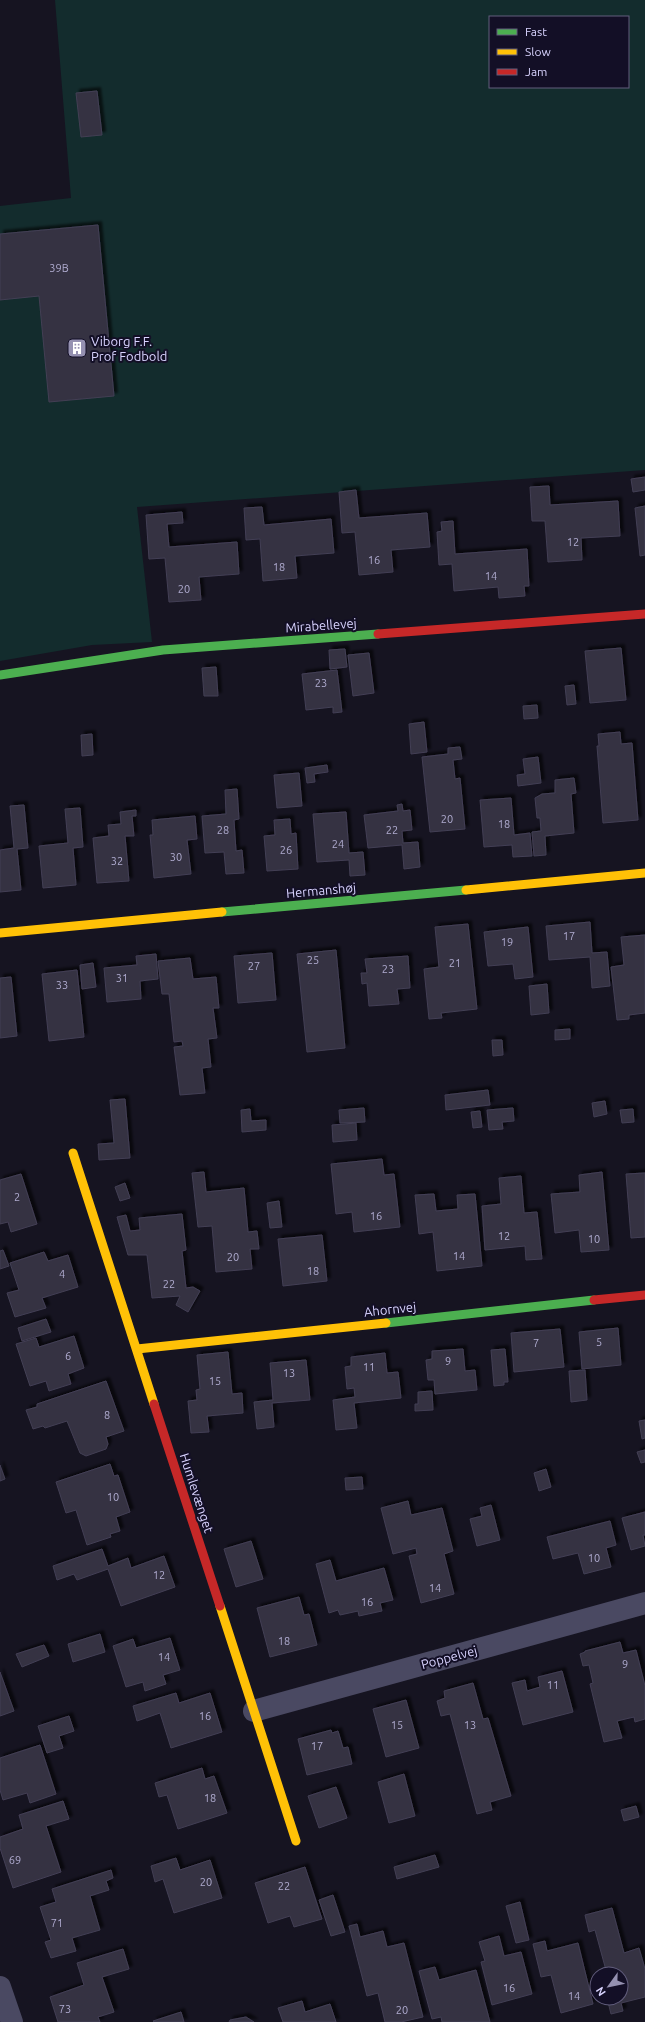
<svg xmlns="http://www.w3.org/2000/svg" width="645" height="2022" viewBox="0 0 645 2022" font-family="Ubuntu,sans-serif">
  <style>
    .green { fill: #132c2d; fill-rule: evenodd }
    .building { fill: #343243; stroke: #433f54; filter: url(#shadow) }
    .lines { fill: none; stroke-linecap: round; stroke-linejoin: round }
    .street { stroke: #4a4962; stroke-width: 22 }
    .fast { stroke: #4caf50; stroke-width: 9 }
    .slow { stroke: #ffc107; stroke-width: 9 }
    .jam { stroke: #c62828; stroke-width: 9 }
    .labels { text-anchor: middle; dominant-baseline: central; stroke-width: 4; stroke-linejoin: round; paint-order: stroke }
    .number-label { font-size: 11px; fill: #b0acd0 }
    .poi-label { font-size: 13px; fill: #d9d4ff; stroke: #130f26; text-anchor: start }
    .street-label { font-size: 13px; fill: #d9d4ff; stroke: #130f26 }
  </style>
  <defs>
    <filter id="shadow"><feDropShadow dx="3.5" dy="-3.5" stdDeviation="1" flood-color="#0009"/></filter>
  </defs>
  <rect width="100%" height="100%" fill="#161421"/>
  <path class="green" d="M55,0H645V470L137,507L152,642L92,645L0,661V206L71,198ZM490,17H628V87H490Z"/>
  <path class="building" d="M97,91L102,135L81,137L76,93Z
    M98,225L114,396L49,402L39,296L0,300V234Z
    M645,477V490L633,492L631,479Z
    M549,486L550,505L618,501L620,536L581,538L582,560L548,562L545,521H532L530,487Z
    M356,490L359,518L427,513L430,547L391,550L393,572L359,575L355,532L342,533L339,492Z
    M645,506V555L640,556L635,508Z
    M262,507L264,525L331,519L334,553L295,556L297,578L263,581L260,539L246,540L244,508Z
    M182,512L183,523L167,524L169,547L237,542L239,574L199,577L201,600L169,602L165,558L149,559L146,515Z
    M453,521L455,554L527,549L529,586H524L525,596L499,598L498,587L454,591L452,564L439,565L437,532L442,531L441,522Z
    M621,648L626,700L590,703L585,651Z
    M345,649L347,667L330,669L329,650Z
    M369,653L374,693L353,696L348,655Z
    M216,667L218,696H204L202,668Z
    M337,670L342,712L333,713V707L306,710L302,674Z
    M574,685L576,704L567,705L565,686Z
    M537,705L538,718L524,719L523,706Z
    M424,722L427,752L411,754L409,724Z
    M620,732L621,744L632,743L638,820L603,823L597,746H599L598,734Z
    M92,734L93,755L82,756L81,735Z
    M460,747L462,759L453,760L455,779L460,778L465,829L430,832L422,757L448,754V748Z
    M538,757L541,783L518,786L517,775L525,774L523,759Z
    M327,765L328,772L314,774L315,782L307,783L305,768Z
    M299,773L302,806L277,808L274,775Z
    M574,778L576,793L571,794L574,833L545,836L546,855L534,856L532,832L541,831L540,818H537L535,798L542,794L555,793V780Z
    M237,789L239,819L234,820L236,851L242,850L244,873L226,874L224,852L205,853L202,816L226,814L225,790Z
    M511,798L514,835L530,833L532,856L513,857L512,845L484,847L480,800Z
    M402,804L403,811L410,810L412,830L402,831L403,843L418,842L420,867L404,869L402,845L368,848L364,815L398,811L397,805Z
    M24,805L28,848L17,849L21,890L0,892V850L14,848L10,806Z
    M80,808L83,847L73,848L76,885L43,888L39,846L68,843L65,809Z
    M136,810V816H132L134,836H125L129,881L97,883L93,838L109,836L108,825L121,824L120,812Z
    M346,812L349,853L363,852L365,875L350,876L349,860L317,862L313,814Z
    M195,816L197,839L187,840L191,874L154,878L150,835H153L152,820Z
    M290,819L291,834L296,833L298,869L267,871L264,836L275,835L274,820Z
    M590,922L592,953L607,952L610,986L592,988L590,957L549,960L546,926Z
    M468,924L477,1009L441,1013L442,1018L429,1019L424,969L439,967L435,927Z
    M528,927L533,977L515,979L513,964L488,966L484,932Z
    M645,935V1013L629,1015V1019L617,1020L611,967L624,965L621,937Z
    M336,950L345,1048L307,1052L297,954Z
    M272,953L276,1000L238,1003L234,956Z
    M156,954L158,979L140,981L141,999L107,1002L104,968L137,965L136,956Z
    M408,956L410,988L397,989L399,1004L369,1006L367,983L362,984L361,973H367L365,959Z
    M190,958L193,979L216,977L219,1008H213L217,1038L208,1039L211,1067L202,1068L205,1093L180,1095L174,1047L183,1046L182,1041L174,1042L169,994H162L158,961Z
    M93,963L96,987L82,989L80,965Z
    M77,970L84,1037L49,1041L42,974Z
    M11,977L17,1036L0,1038V978Z
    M547,984L549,1013L531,1015L529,986Z
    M570,1029V1039L555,1040V1030Z
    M492,1040H502L503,1055L493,1056Z
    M488,1090L490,1105L446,1110L445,1095Z
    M125,1099L130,1158L99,1160L98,1144L114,1143L110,1100Z
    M605,1101L607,1114L594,1117L592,1103Z
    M364,1108L365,1122L340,1123L339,1110Z
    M513,1108L514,1121L502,1122L503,1129L489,1130L487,1110Z
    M250,1109L251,1121L266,1120V1130L242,1132L241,1110Z
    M633,1109L634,1122L622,1123L620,1110Z
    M480,1111L482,1127L473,1128L471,1112Z
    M356,1123L357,1140L333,1142L332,1125Z
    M382,1159L384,1175L394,1174L400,1227L354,1232L352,1212L336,1214L331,1164Z
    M204,1172L206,1192L244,1188L248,1232L257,1231L259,1249H250L252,1269L216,1272L212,1226L198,1227L192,1173Z
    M602,1172L609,1250L581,1252L579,1230L555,1233L551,1194L580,1192L579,1175Z
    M645,1173V1237L631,1238L626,1174Z
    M21,1174L37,1224L11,1232L8,1222L0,1224V1180Z
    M521,1176L524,1213L537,1212L542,1259L526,1260L525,1246L485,1250L482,1206L501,1204L499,1178Z
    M125,1183L130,1198L120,1201L115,1187Z
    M434,1194L436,1211L458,1209L457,1195L475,1194L482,1266L437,1271L433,1232L419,1234L415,1195Z
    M279,1201L282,1227L270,1228L267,1203Z
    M182,1214L186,1250L182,1251L186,1288L193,1287L200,1291L188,1312L176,1305L180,1296L152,1298L147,1255H128L117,1217L126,1215L130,1231L140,1230L139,1218Z
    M322,1235L327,1281L283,1286L278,1239Z
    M3,1250L9,1266L0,1269V1251Z
    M44,1252L48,1261L68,1255L78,1287L42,1298L46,1308L15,1317L7,1293L19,1290L10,1263Z
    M46,1319L51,1332L22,1341L18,1328Z
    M618,1328L621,1365L582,1369L579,1332Z
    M560,1329L564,1367L514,1372L511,1333Z
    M74,1336L84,1368L68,1374L71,1384L49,1391L46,1381L30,1386L16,1344L36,1338L39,1347Z
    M463,1349L465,1371L475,1370L477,1390L435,1394L434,1380H428L426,1360L432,1359V1351Z
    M505,1349L508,1382H504V1385L494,1386L491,1350Z
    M228,1352L232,1394L242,1393L243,1413L207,1416L209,1432L191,1433L188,1401L197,1400L196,1390L200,1389L197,1355Z
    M385,1353L387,1373L398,1372L401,1398L354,1403L357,1428L336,1430L333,1400L355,1397L354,1388L347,1389L345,1367L351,1366V1357Z
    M306,1360L310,1400L272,1403L274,1427L257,1429L254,1402L273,1400L270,1363Z
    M585,1370L587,1400L571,1402L569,1371Z
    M106,1381L124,1431L106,1437L108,1444L106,1449L86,1456L80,1453L67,1421L45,1428L43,1426L33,1429L26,1410L37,1407V1404Z
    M432,1391L433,1410L415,1411V1404H418V1392Z
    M645,1420V1438L642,1439L639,1421Z
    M645,1450V1462L641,1463L637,1452Z
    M110,1464L114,1476L118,1475L130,1512L116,1517L120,1531L110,1534L111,1537L87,1545L76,1510L66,1513L56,1482Z
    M0,1465L5,1479L0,1481Z
    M546,1469L551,1487L539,1491L534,1473Z
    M362,1477L363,1489L346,1490L345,1478Z
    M408,1501L411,1515L442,1508L453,1551L444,1554L454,1594L421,1603L409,1556L417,1554L416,1548L393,1554L381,1508Z
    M491,1505L500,1540L477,1546L470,1519L482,1516L480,1508Z
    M645,1512V1535H643L645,1546L631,1550L622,1518Z
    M610,1521L616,1545L606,1548L611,1567L584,1574L578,1553L553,1559L547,1537Z
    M251,1541L263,1579L236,1587L224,1549Z
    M102,1549L108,1566L128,1558L131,1568L164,1556L175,1587L121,1606L108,1569L77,1580L74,1574L57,1580L53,1566Z
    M330,1560L336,1581L384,1568L393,1600L380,1603L382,1611L359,1616L358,1611L340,1615L338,1610L329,1613L316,1564Z
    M299,1597L304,1615L309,1614L317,1645L270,1657L257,1608Z
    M100,1634L105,1652L73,1662L68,1644Z
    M170,1638L180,1670L163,1675L166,1684L145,1691L143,1682L126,1687L113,1646L133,1639L136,1648Z
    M620,1642L623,1653L636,1650L645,1686V1719L635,1722L634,1717L617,1721L622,1738L604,1742L590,1684L593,1683L589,1665L583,1666L580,1654L585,1652V1651Z
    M44,1645L49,1656L22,1667L16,1654Z
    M562,1671L573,1712L523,1725L512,1683L525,1680L527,1691L540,1687L538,1677Z
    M0,1672L14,1711L0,1716Z
    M473,1683L483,1719L488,1718L511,1796L490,1802L492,1810L477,1814L450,1714L441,1716L437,1701L445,1698L444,1691Z
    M176,1693L179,1703L210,1693L222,1732L171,1748L160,1713L137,1721L133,1706Z
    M406,1700L419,1748L386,1757L373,1709Z
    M69,1716L74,1731L59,1736L63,1748L47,1753L38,1726Z
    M331,1730L332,1733L338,1731L343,1748L348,1747L352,1764L307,1775L298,1739Z
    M40,1745L56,1794L30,1803L27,1793L3,1800L0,1790V1758Z
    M202,1768L205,1779L214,1776L227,1813L178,1829L167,1795L159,1797L155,1783Z
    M404,1774L415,1816L389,1823L378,1782Z
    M336,1787L347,1818L319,1828L308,1796Z
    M63,1801L69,1819L46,1826L61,1872L13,1888L0,1848V1837L23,1829L19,1815Z
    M636,1806L639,1817L624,1821L621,1810Z
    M435,1855L439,1867L397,1879L394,1867Z
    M176,1858L180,1870L210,1860L222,1898L174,1913L163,1879L155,1882L151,1866Z
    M305,1867L322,1919L294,1927L290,1916L268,1923L255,1883Z
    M111,1870L113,1878L106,1881L109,1890L90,1896L100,1930L72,1938L76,1951L51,1958L45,1942L51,1940L40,1907L56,1902L52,1889Z
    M333,1895L345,1932L331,1936L319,1900Z
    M520,1902L529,1940L516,1943L506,1906Z
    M612,1908L624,1953L639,1948L645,1969V1997L621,2003L623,2011L611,2014L607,1998H621V1974H607L595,1930L589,1932L585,1915Z
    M357,1924L360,1937L383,1931L387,1947L404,1943L423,2017L401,2022H385L378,1993L367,1996L349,1926Z
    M499,1936L504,1956L521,1952L532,1994L492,2005L481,1962L485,1961L479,1942Z
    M545,1941L547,1951L578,1943L593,2004L561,2013L551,1975L541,1977L533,1944Z
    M123,1949L129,1969L102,1977L114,2012L98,2017L100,2022H58L50,1997L84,1985L77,1963Z
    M435,1967L439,1980L476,1970L490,2022H442L441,2017L432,2019L419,1971Z
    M302,2001L305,2012L330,2004L336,2022H283L278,2008Z
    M181,2012L184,2022H154L153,2021Z
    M246,2017L254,2022H229L230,2020Z"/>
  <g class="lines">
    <path class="street" d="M254,1711L645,1603
      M0,1987L12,2022"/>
    <path class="fast" d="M0,675L163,650L378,634
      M222,912L466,890
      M386,1323L594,1300"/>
    <path class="slow" d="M466,890L645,873
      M0,933L222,912
      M73,1153L154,1404
      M137,1349L386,1323
      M220,1606L296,1841"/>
    <path class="jam" d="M378,634L645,614
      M594,1300L645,1295
      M154,1404L220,1606"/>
  </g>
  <defs>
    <symbol id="building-square" viewBox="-11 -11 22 22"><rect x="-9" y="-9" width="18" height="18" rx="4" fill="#9591b1" stroke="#130f26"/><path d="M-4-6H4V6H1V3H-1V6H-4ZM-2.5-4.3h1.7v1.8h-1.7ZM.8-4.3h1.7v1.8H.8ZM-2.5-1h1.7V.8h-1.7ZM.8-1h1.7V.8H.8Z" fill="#fff"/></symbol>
  </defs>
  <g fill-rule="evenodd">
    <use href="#building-square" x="66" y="337" width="22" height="22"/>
  </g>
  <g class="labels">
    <g class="number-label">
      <text x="59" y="268">39B</text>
      <text x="573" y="542">12</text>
      <text x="374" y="560">16</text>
      <text x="279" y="567">18</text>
      <text x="491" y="576">14</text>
      <text x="184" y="589">20</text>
      <text x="321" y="683">23</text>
      <text x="447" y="819">20</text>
      <text x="504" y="824">18</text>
      <text x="223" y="830">28</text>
      <text x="392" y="830">22</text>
      <text x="338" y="844">24</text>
      <text x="286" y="850">26</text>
      <text x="176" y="857">30</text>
      <text x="117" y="861">32</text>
      <text x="569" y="936">17</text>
      <text x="507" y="942">19</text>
      <text x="313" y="960">25</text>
      <text x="455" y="963">21</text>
      <text x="254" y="966">27</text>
      <text x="388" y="969">23</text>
      <text x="122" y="978">31</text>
      <text x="62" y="985">33</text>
      <text x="17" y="1197">2</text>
      <text x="376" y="1216">16</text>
      <text x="504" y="1236">12</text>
      <text x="594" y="1239">10</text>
      <text x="459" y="1256">14</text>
      <text x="233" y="1257">20</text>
      <text x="313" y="1271">18</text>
      <text x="62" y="1274">4</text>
      <text x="169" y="1284">22</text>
      <text x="599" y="1342">5</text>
      <text x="536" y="1343">7</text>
      <text x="68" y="1356">6</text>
      <text x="448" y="1361">9</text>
      <text x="369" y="1367">11</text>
      <text x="289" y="1373">13</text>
      <text x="215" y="1381">15</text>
      <text x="107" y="1415">8</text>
      <text x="113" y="1497">10</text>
      <text x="594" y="1558">10</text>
      <text x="159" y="1575">12</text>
      <text x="435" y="1588">14</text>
      <text x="367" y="1602">16</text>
      <text x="284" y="1641">18</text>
      <text x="164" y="1657">14</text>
      <text x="625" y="1664">9</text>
      <text x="553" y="1685">11</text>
      <text x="205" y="1716">16</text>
      <text x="397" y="1725">15</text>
      <text x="470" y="1725">13</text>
      <text x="317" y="1746">17</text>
      <text x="210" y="1798">18</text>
      <text x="15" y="1860">69</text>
      <text x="206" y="1882">20</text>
      <text x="284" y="1886">22</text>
      <text x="57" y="1923">71</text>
      <text x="509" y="1988">16</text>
      <text x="574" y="1996">14</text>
      <text x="65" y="2009">73</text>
      <text x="402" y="2010">20</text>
    </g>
    <g class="poi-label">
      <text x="91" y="341">Viborg F.F.<tspan x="91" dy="15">Prof Fodbold</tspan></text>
    </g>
    <g class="street-label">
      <text transform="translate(321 625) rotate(-4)">Mirabellevej</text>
      <text transform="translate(321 890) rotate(-5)">Hermanshøj</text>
      <text transform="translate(390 1309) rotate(-6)">Ahornvej</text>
      <text transform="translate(197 1493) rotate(72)">Humlevænget</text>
      <text transform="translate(449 1657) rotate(-15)">Poppelvej</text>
    </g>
  </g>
  <rect x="489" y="16" width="140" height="72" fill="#130f26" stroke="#625e7d"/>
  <rect x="497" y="29" width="20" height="6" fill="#4caf50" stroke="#625e7d"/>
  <text x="525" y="36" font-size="12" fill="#d9d4ff">Fast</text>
  <rect x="497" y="49" width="20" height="6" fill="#ffc107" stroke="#625e7d"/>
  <text x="525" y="56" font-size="12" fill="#d9d4ff">Slow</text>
  <rect x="497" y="69" width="20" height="6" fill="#c62828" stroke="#625e7d"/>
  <text x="525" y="76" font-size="12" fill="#d9d4ff">Jam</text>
  <g transform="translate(609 1986) rotate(237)"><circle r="19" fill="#130f26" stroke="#625e7d"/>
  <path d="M0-3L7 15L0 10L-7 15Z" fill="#9591b1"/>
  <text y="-6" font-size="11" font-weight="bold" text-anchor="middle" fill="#d9d4ff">N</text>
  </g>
</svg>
